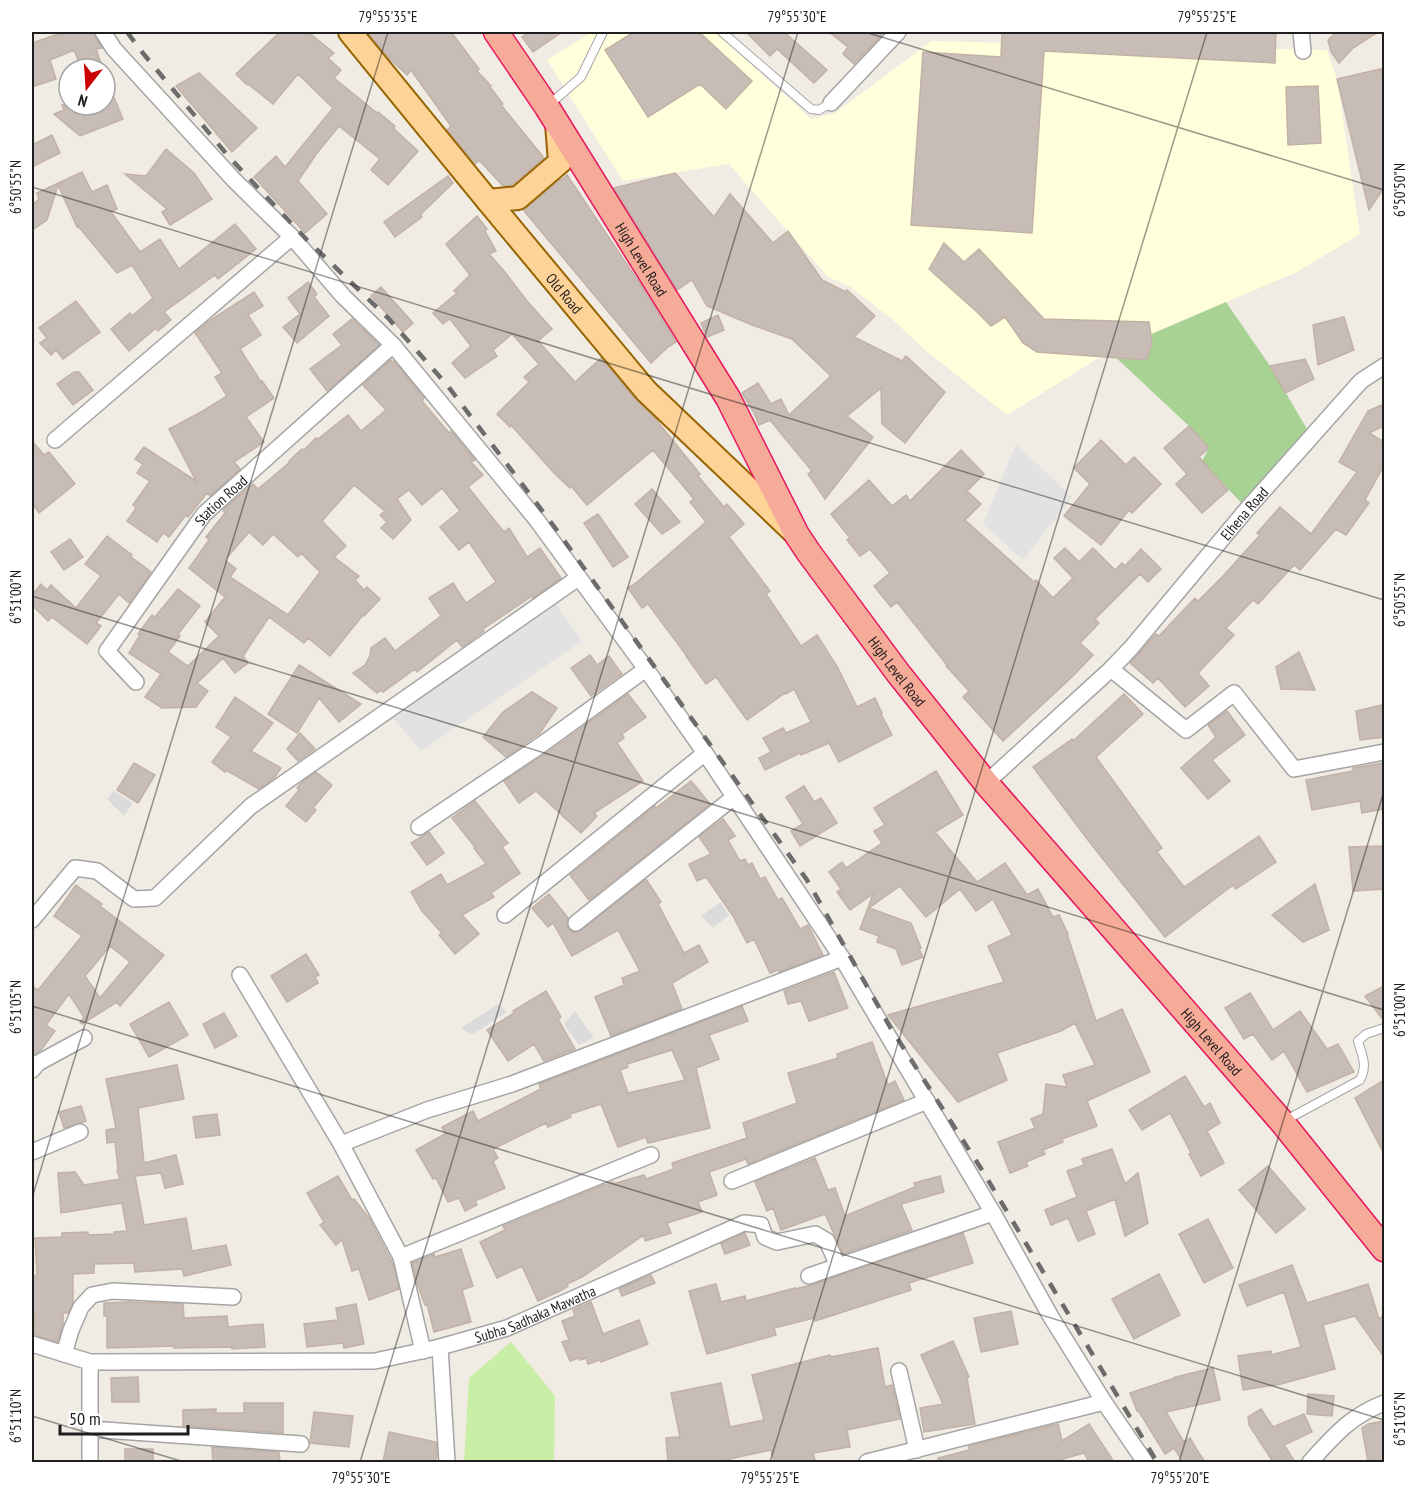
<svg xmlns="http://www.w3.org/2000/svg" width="1416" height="1494" viewBox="0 0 1416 1494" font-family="'PT Sans Narrow',sans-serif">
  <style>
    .residential { fill: #dcdbdb }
    .education { fill: #ffffdc }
    .grass { fill: #c9eea5 }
    .forest { fill: #a7d294 }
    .parking { fill: #e2e2e2 }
    .building { fill: #c8bdb6; stroke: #c2b1a4; stroke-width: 1.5; fill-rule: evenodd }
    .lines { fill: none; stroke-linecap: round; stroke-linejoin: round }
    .service-casing { stroke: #a5a5a5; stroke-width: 10 }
    .minor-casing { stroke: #a5a5a5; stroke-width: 18 }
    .primary-casing { stroke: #976500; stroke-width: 26 }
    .trunk-casing { stroke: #e6175f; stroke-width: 27 }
    .service { stroke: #fff; stroke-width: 8 }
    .minor { stroke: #fff; stroke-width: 15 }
    .primary { stroke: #ffd298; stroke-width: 22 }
    .trunk { stroke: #f6ab98; stroke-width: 24 }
    .rail { stroke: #6c6c6c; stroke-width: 4.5; stroke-dasharray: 12 12; stroke-linecap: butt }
    .ticks { fill: none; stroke: #1e1e1e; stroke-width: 1.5; stroke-opacity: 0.45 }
    .labels { text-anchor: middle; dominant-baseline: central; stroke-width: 4.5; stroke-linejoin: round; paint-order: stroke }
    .street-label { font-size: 15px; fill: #1e1e1e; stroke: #fff }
    .neatline { fill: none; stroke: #1e1e1e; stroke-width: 2 }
    .ticks-label { font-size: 15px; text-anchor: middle; fill: #1e1e1e }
  </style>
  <rect width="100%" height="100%" fill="#f0ebe3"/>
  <path class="residential" d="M114,791L133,803L124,816L107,799Z
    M721,902L729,915L713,928L701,916Z
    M498,1004L507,1012L472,1035L461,1028Z
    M575,1011L594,1038L579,1045L564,1024Z"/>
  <path class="education" d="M592,32H715L811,119L835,113L932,41L1327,50L1337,79L1360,234L1295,273L1110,351L1007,415L925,350L892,319L849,286L828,277L729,164L623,181L547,60Z"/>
  <path class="grass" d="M511,1342L555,1396L554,1462H464L469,1378Z"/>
  <path class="forest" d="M1226,302L1270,366L1307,429L1247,509L1202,461L1209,448L1189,426L1110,352Z"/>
  <path class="parking" d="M1016,444L1072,497L1023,560L983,524Z
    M553,600L582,641L421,751L394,719Z"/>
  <path class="building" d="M64,32H93L95,37L102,48L96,49L103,69H82L74,50L50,60L56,79L32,87V43Z
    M280,32H308L334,53L328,58L341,70L334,78L377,113L378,112L395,126L393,128L418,151L388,185L371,170L380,159L339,126L317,153L298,181L327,214L305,233L254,177L276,156L285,167L333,108L298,74L273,104L248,84L247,85L236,74Z
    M367,32H451L479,69L477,71L491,86L490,87L503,104L501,105L544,158L512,185L503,186L479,160L475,164L447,130L451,126L411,70L407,75L389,58Z
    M530,32H562L533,52L522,37Z
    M634,32H699L752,81L726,109L700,84L648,117L605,50Z
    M746,32H784L827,70L814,83L777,49L770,56Z
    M829,32H885L854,64L843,54L848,47Z
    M1002,32H1276L1275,63L1044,51L1032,233L911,225L923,52L1001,57Z
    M1337,32H1378L1353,48L1339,63L1331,52L1328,40Z
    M1381,69L1384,83V188L1369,210L1337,79Z
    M199,73L257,128L232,152L176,86Z
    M105,76L123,119L80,136L54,114L64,110L62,105H105Z
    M1318,86L1321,143L1288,145L1286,87Z
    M52,135L60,153L32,167V145Z
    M166,149L194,173L212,199L170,225L162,212L167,209L125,174L146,176Z
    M82,172L92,192L107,185L117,209L111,212L140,252L160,239L179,269L235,224L256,249L218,279L215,275L164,312L171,320L158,331L156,328L129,351L111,329L130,313L132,316L153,298L132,265L117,273L78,226L77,227L58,185L47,220L32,230V205L39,199L37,193Z
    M675,173L714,217L730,194L773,243L788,231L822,280L846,292L847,290L875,316L854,337L902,361L906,356L945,392L905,443L882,424L881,388L847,416L873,437L825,499L808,474L812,471L770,420L759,425L754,413L742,393L758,383L771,404L781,399L789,415L831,376L792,339L752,325L707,306L692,280L677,290L614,188Z
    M567,175L642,287L676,342L668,347L651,363L525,212L524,210L561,179L562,180Z
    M448,176L453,183L421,214L422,217L395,237L384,222Z
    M477,216L487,229L485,231L496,251L489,254L504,271L527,301L552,329L538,341L575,382L601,358L636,400L653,416L700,474L698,476L724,507L727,504L744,524L729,537L770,591L766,594L801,646L817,635L838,668L857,707L875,698L882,713L881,714L892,735L839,762L829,743L801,755L800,753L765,770L759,758L771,752L763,738L783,728L786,733L811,722L794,689L786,694L785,693L747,720L716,677L706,684L686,656H687L648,604L642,608L628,588L636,583L706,522L690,502L694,499L653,450L587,505L571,486L570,488L555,474L511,425L510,427L497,414L529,382L524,377L539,364L512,334L493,350L497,356L465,378L452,363L471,346L450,319L443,324L433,313L457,293L454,291L470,275L446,244Z
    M944,243L964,262L979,249L1044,319L1149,322L1152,342L1147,360L1037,352L1023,343L1005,317L991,326L977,312L929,269Z
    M308,282L317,294L314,297L329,316L297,343L283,327L300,314L288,298Z
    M381,287L413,323L403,332L371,296Z
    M254,292L263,306L248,315L261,335L240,349L261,382L262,381L274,398L246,417L264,442L234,462L240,469L210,496L207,493L188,517L186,515L169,537L163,533L157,542L127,521L136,508L133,505L150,481L137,473L143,464L135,459L144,447L196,481L169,429L203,411L227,396L215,377L222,373L195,333L209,321Z
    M76,301L100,332L63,359L56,350L51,355L40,343L47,338L39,328Z
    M718,315L724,330L707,337L701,323Z
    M1344,317L1354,350L1318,365L1313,325Z
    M352,319L379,345L327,391L310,369L342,345L333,334Z
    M1305,359L1314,379L1285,393L1270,366Z
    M391,360L392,362L394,361L424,398L422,401L449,433L451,431L475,460L471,462L483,475L468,487L504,532L509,528L527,557L540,548L561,578L533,598L532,596L483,629L484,631L462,647L457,640L417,672L415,669L383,692L381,690L377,693L353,673L365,665L370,656L371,648L385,638L395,651L441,616L429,598L453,583L466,603L496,582L469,542L459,550L440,527L460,511L442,488L422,505L409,490L397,499L411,520L393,539L381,528L387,522L380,515L385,511L354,485L322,521L346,546L334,557L359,576L355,580L364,590L367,587L380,599L364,616L363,615L330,656L308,638L304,643L269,617L243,656L248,663L235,673L223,658L197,683L208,691L196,707L162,708L145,697L161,674L129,653L140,635L138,634L152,615L155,617L178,589L200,606L178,634L180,636L168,652L188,666L219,636L205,622L225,597L189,568L209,540L206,537L225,513L223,510L253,484L258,489L290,462L289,461L302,449L304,450L316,438L318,439L348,415L361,431L386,410L363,385ZM249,532L263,545L273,534L298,557L301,553L320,572L288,615L230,577L236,569L225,560Z
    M74,372H79L93,390L73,405L57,384Z
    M1384,404V426L1369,433L1384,442V465L1365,500L1369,503L1346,535L1336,529L1300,570L1294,565L1258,604L1253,600L1226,628L1234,635L1198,673L1209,686L1185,707L1158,678L1153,683L1130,663L1156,634L1159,636L1195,598L1198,601L1225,574L1260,535L1257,533L1280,507L1311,534L1357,472L1339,462L1368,411Z
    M1189,426L1209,448L1199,457L1228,490L1202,513L1176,484L1187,474L1164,448Z
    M1101,440L1126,465L1134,457L1161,484L1132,513L1129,510L1101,545L1064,516L1090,484L1074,468Z
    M32,441L44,455L49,452L75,484L39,513L32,503Z
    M961,450L984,474L967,491L981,504L965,520L1034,582L1036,580L1053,598L1073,578L1054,558L1065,548L1079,562L1093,548L1115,570L1122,563L1125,566L1141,549L1161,569L1148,582L1140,574L1095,619L1099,623L1080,643L1093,655L1073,676L1003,741L963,697L969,691L946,666L947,665L897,602L891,607L874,586L890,573L870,549L860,556L847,540L850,538L831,514L869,480L892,506L906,495L910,501Z
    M652,489L680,522L662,534L635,504Z
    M598,514L628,557L613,567L584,523Z
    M107,536L132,555L131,557L151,572L129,603L119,594L96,623L101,626L87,644L52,617L48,621L32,605V595L41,584L47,590L51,585L76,608L101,576L85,564Z
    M70,539L83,557L64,570L51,552Z
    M1299,652L1315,690L1281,689L1276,667Z
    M590,655L597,665L609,656L622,674L591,696L571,668Z
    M299,665L361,704L339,722L319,698L297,733L268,714Z
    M532,692L557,708L540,733L506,757L483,737L503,712Z
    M628,694L646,717L622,734L624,738L617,743L643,781L594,813L597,816L581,833L536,791L519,803L504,781L547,753Z
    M1124,694L1143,714L1096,757L1162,848L1157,852L1184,887L1259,836L1276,862L1236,889L1233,885L1165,937L1091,844L1033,767L1072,739L1073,741Z
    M235,697L273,723L251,751L281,768L275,777L259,789L226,770L225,772L212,762L231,737L216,727Z
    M1382,705L1384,718V737L1360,740L1356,711Z
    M1227,711L1245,735L1212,760L1230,781L1208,799L1181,768L1216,737L1208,725Z
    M300,733L315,749L298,761L287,749Z
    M134,763L155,775L138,803L117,790Z
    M1384,763V809L1362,813L1360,801L1312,810L1306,780L1353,771V768Z
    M936,771L963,815L935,832L977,882L1005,863L1027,895L1038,889L1053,917L1059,915L1068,934H1067L1096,1021L1122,1009L1150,1072L1087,1101L1097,1126L1062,1139L1063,1142L1043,1150L1045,1154L1026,1162L1028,1166L1010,1173L998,1142L1035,1128L1031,1119L1043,1114L1046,1084L1067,1087L1063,1075L1095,1065L1075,1023L1061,1031L997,1053L1007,1080L958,1102L888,1015L1004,982L988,946L1012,935L993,899L976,911L960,889L926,917L900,886L869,908L911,923L921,948L919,949L923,957L902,965L896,949L877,942L879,936L860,929L873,894L850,910L837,892L841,889L829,872L842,862L846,868L882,843L874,831L885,825L874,808Z
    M316,772L332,785L313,808L316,810L306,822L286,806L299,790L297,788L302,782Z
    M691,781L710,804L589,900L570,875L655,806L656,808Z
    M804,786L814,802L821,798L837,823L800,846L791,831L803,824L786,797Z
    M475,801L508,843L502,847L520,873L491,893L494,897L462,915L479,934L455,954L439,935L442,933L422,911L411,892L441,874L447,885L486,864L474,848L475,847L452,818Z
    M723,819L735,836L728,840L740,861L745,859L748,865L752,863L760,879L765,877L778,900L782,898L800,929L808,925L823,955L779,972L778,970L770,973L754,939L747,943L733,916L706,877L697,881L689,864L711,854L699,837Z
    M429,832L444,853L427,865L411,843Z
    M1384,846V889L1353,891L1349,847Z
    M646,879L661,902L658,904L684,953L699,945L708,962L672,983L682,1009L611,1036L595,997L624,985L622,978L640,971L618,930L572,956L553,923L548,927L532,908L549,894L568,918L566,924L568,929L573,932H578Z
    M1315,884L1329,930L1303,942L1272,915Z
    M76,885L102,904L100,906L164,955L120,1006L117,1002L82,1024L80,1022L84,1017L69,994L46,1025L55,1031L41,1050L32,1056V986L38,990L82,936L54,916ZM110,946L130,962L100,998L85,976Z
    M306,954L319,975L315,977L318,983L287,1002L271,976Z
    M834,972L848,1008L809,1021L801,1001L788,1004L784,991Z
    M1384,986V1021L1365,996Z
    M546,991L561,1017L558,1019L575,1049L544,1061L534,1044L508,1061L487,1030L514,1013L513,1011Z
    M1250,993L1273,1030L1300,1011L1327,1049L1338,1044L1354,1072L1307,1092L1284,1051L1272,1060L1253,1034L1244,1039L1225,1008Z
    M169,1002L188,1035L149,1057L130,1024Z
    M742,1006L748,1021L709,1035L719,1059L696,1068L710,1128L648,1143L646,1137L618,1147L601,1104L570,1114L571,1117L548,1127L546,1123L493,1149L498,1158L493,1161L505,1188L475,1201L477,1205L465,1211L459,1198L448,1202L436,1178L433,1179L416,1150L445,1134L442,1127L473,1111L478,1121L541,1089L539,1084ZM672,1050L685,1080L628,1093L620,1070L628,1067L627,1064Z
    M224,1013L237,1036L215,1048L203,1024Z
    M872,1042L888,1085L895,1081L904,1100L748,1164L746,1159L709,1172L717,1195L698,1202L702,1212L667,1223L671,1233L645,1241L644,1235L582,1277L567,1284L568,1286L562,1290L538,1301L522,1266L497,1278L480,1242L505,1230L503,1226L601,1186L613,1182V1184L644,1175L646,1179L674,1169L672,1163L747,1138L743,1123L797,1103L788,1073L838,1058L837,1054Z
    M177,1065L184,1099L138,1108L144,1163L176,1155L183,1184L165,1188L161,1173L135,1176L144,1225L186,1218L192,1251L226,1245L231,1265L184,1276L182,1269L135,1272L134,1263L94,1264V1273L73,1274V1302L68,1313H63V1325L57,1342L34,1335L35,1313H32V1276L37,1275L35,1238L62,1237V1233L88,1232V1235L114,1234V1232L127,1231L122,1203L61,1213L58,1173L75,1172L84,1185L120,1179L117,1170L118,1169L115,1142L107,1143L106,1130L116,1128L106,1079Z
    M1185,1076L1204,1107L1210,1103L1220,1123L1207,1131L1224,1163L1201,1176L1189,1154L1191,1153L1170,1113L1142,1130L1129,1110Z
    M1384,1080V1154L1355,1098Z
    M81,1106L86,1121L64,1128L59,1112Z
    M217,1114L220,1135L196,1138L193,1117Z
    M1112,1149L1125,1184L1138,1173L1148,1223L1125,1236L1115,1199L1086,1211L1095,1234L1078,1241L1068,1218L1051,1225L1045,1210L1077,1197L1067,1171L1084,1165L1082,1159Z
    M815,1158L828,1190L835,1188L845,1216L915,1187L914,1183L940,1176L944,1192L901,1204L912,1230L843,1254L825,1214L781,1230L773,1208L767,1211L755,1182Z
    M1268,1166L1305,1209L1276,1233L1239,1190Z
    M338,1176L352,1200L354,1199L369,1218L393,1264L399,1289L369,1300L359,1269L352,1271L342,1240L336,1245L320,1225L324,1222L307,1193Z
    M1208,1219L1233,1268L1204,1283L1179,1234Z
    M745,1233L750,1245L725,1254L721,1244Z
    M963,1233L973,1263L909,1283L911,1290L815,1321L814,1318L774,1328L776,1335L707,1354L689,1291L716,1284L721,1302L745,1296L746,1301L795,1288V1289L812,1285Z
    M461,1249L473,1286L462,1290L471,1322L434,1332L427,1304L425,1305L417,1283L412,1263L434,1254L435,1257Z
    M1292,1265L1307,1303L1368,1284L1379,1319L1384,1315V1357L1355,1316L1323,1325L1335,1369L1281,1384L1243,1390L1238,1356L1271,1351V1355L1301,1347L1284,1292L1247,1306L1239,1285Z
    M1159,1274L1180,1315L1134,1339L1112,1299Z
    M651,1275L655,1283L622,1296L619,1289Z
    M130,1302L183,1304L184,1318L227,1316L228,1327L263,1324L265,1347L232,1349V1347L174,1348V1346L107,1348V1316H104V1303Z
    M591,1302L603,1334L639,1320L648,1344L601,1362L600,1360L588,1364L586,1358L580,1360L579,1358L570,1361L562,1342L569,1340L562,1321L575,1316L573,1310Z
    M356,1304L364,1344L344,1348L343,1343L307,1347L304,1324L338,1320L336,1308Z
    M1011,1311L1018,1344L981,1352L974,1318Z
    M953,1341L969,1377L967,1378L975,1424L924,1432L920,1408L943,1404L921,1355Z
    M878,1348L885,1387L892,1385L900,1419L847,1430L850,1447L813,1453L815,1460L804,1462H774L771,1450L725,1460L726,1462H668L666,1438L680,1437L671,1393L721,1383L730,1427L764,1420L752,1375L830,1355L831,1357Z
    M1213,1368L1220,1400L1166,1412L1184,1442L1165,1454L1138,1410L1137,1411L1130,1393L1175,1378V1377Z
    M138,1377L139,1402H112L111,1378Z
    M1308,1394L1334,1396L1332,1416L1307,1414Z
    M244,1403H283V1433L183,1426V1410L216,1409V1413H244Z
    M1261,1409L1273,1427L1304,1414L1312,1432L1284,1445L1295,1462H1273L1249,1425L1248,1417Z
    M314,1412L353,1416L349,1447L310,1443Z
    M1384,1421V1462H1368L1362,1428L1368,1424Z
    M1058,1424L1062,1441L1089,1424L1114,1462H1089L1084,1453L1052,1462H939L938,1458L969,1450V1446Z
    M389,1432L436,1442L437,1456L435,1462H383Z
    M1190,1438L1197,1450L1205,1462H1183L1174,1448Z
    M212,1447L279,1452L280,1462H213Z
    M125,1449H153V1462H125Z"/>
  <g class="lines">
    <defs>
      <path id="service" d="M722,32L811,109L819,110L831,103
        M550,104L581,77L603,32
        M1286,1120L1360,1080C1368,1065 1362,1056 1358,1041L1366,1034L1384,1028"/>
      <g id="minor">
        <path d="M103,32L114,49L234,180L292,237L343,296L393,345L536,519L646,669L705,753L842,958L993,1213L1051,1317L1104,1402L1145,1462"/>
        <path d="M1301,32L1303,51"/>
        <path d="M831,103L898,32"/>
        <path d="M55,440L292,237"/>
        <path d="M1111,669L1186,730L1234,693L1294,769L1384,752"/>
        <path id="s1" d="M136,682L107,651L204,514L393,345"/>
        <path id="s2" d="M986,783L1111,669L1131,648L1247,509L1361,381L1384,366"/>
        <path d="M419,827L541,745L646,669"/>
        <path d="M505,915L705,753"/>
        <path d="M32,920L75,868L97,871L134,899L155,898L251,806L578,578"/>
        <path d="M576,923L734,797"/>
        <path d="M240,975L341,1144L401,1257L423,1351"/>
        <path d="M32,1070L38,1063L84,1038"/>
        <path d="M341,1144L427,1110L512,1084L842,958"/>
        <path d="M32,1152L80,1132"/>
        <path d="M732,1181L927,1101"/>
        <path d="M401,1257L651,1155"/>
        <path d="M809,1276L838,1266"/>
        <path id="s3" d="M32,1344L90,1362L375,1361L440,1347L507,1328L744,1223L761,1225L765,1237L777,1242L815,1234L827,1241L838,1266L993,1213"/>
        <path d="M440,1347L447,1462"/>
        <path d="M64,1354L71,1330L81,1307L92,1295L113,1291L233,1297"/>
        <path d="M90,1362V1462"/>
        <path d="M899,1371L917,1450"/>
        <path d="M90,1429L301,1444"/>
        <path d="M867,1462L1104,1402"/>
        <path d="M1310,1462C1335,1435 1349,1417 1384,1403"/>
      </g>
      <g id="primary">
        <path id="s4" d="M350,32L488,201L646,391L794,532"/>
        <path d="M488,201L518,198L560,162L557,124"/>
      </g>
      <g id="trunk">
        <path id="s5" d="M496,32L547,107L728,398L797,535L809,553L898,673L986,783L1282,1122L1384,1249"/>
      </g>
    </defs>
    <use href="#service" class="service-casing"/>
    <use href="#minor" class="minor-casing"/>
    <use href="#primary" class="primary-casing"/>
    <use href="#trunk" class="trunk-casing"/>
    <use href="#service" class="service"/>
    <use href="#minor" class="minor"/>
    <use href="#primary" class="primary"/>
    <use href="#trunk" class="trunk"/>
    <path class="rail" d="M127,32L142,52L229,157L307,240L389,319L447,385L556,529L807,880L890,1027L982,1170L1157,1462"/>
  </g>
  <path class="ticks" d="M865,32L1384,190M32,187L1384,600M32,596L1384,1010M32,1006L1384,1420M32,1198L388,32M32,1416L184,1462M360,1462L798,32M770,1462L1207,32M1179,1462L1384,791"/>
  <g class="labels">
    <g class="street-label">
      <text stroke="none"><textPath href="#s5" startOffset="270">High Level Road</textPath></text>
      <text stroke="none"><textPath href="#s4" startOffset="338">Old Road</textPath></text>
      <text stroke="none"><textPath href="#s1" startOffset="232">Station Road</textPath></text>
      <text stroke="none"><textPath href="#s2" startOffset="374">Elhena Road</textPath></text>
      <text stroke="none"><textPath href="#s5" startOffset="756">High Level Road</textPath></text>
      <text stroke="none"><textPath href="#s5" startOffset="1242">High Level Road</textPath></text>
      <text stroke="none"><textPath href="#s3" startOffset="513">Subha Sadhaka Mawatha</textPath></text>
    </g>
  </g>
  <rect width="1416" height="1494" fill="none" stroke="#ffffff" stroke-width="66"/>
  <g transform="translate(87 87) rotate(197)"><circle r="28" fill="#ffffff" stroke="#a5a5a5" stroke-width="1.5"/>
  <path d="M0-4.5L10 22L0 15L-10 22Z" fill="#cb0001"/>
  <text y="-9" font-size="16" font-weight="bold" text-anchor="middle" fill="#1e1e1e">N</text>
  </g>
  <path d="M60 1425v9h128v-9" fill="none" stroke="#1e1e1e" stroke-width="3"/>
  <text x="69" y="1425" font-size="18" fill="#1e1e1e" stroke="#ffffff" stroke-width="4.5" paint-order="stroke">50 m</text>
  <rect x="33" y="33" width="1350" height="1428" class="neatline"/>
  <g class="ticks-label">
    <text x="388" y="22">79°55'35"E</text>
    <text x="797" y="22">79°55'30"E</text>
    <text x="1207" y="22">79°55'25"E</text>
    <text transform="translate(16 187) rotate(-90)" y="5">6°50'55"N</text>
    <text transform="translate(1400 190) rotate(-90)" y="5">6°50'50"N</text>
    <text transform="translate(16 597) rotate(-90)" y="5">6°51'00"N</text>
    <text transform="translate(1400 600) rotate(-90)" y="5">6°50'55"N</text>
    <text transform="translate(16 1007) rotate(-90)" y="5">6°51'05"N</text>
    <text transform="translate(1400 1010) rotate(-90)" y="5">6°51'00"N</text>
    <text transform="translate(16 1416) rotate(-90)" y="5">6°51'10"N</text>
    <text transform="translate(1400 1419) rotate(-90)" y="5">6°51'05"N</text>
    <text x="361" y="1483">79°55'30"E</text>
    <text x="770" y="1483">79°55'25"E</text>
    <text x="1180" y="1483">79°55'20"E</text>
  </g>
</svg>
